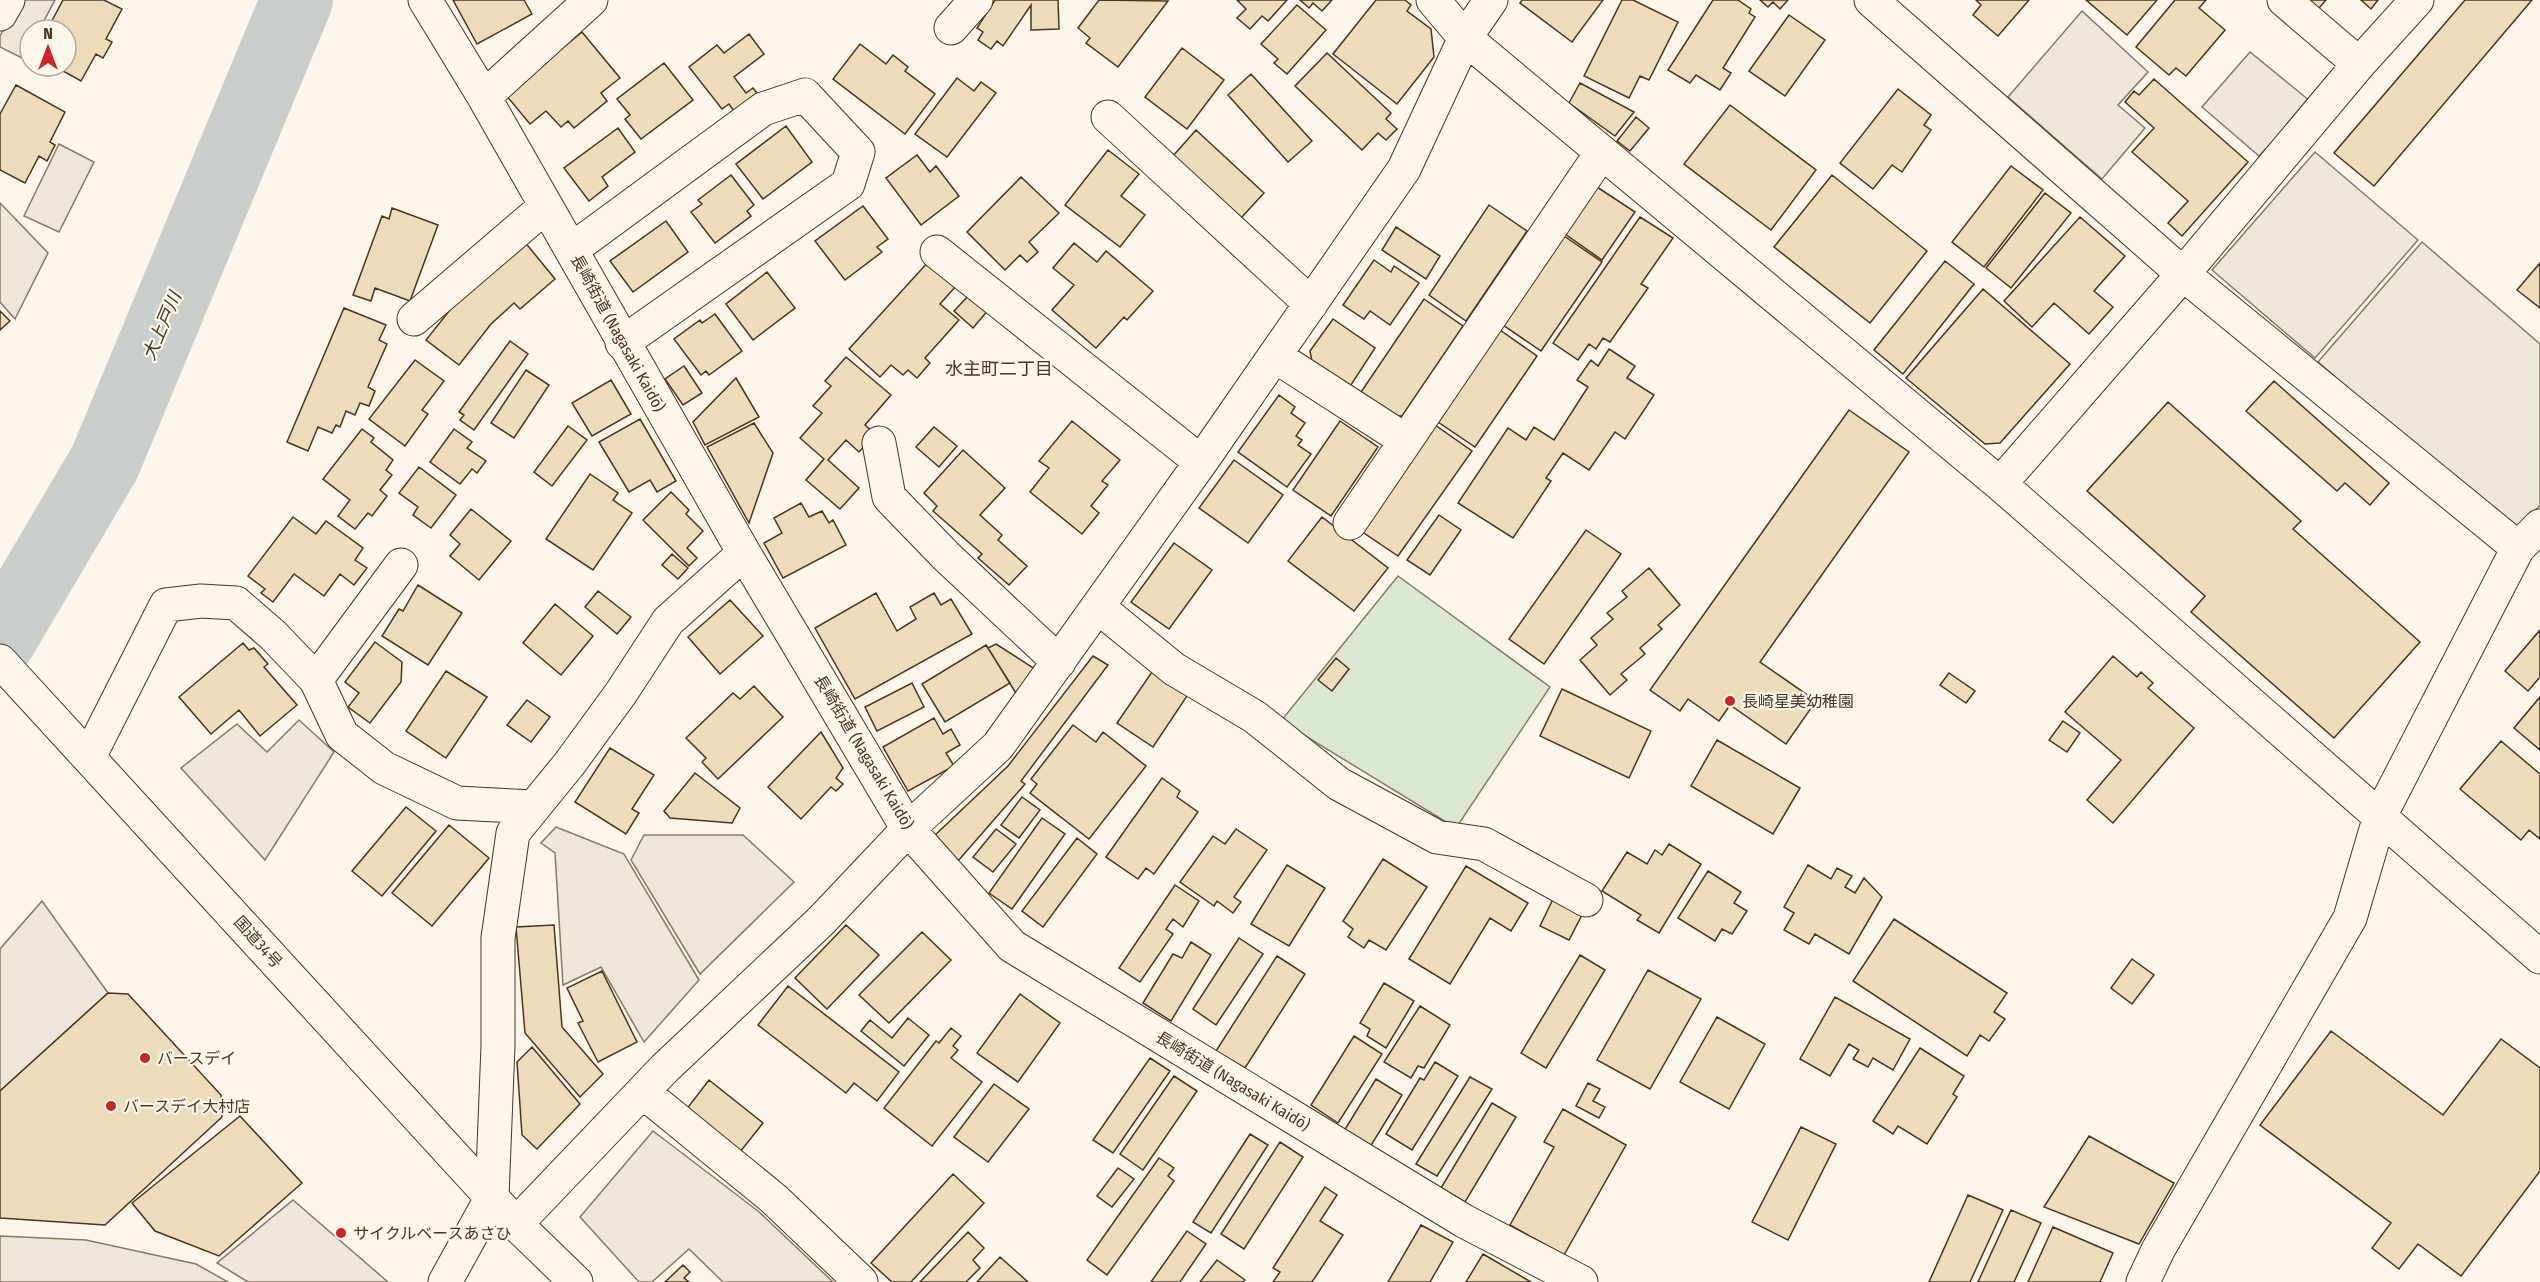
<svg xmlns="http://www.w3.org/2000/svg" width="2540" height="1282" viewBox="0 0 2540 1282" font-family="'Fira Sans Condensed','Noto Sans JP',sans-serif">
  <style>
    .green { fill: #dce7d0; stroke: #887966; stroke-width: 1.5 }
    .parking { fill: #ede7d9; stroke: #887966; stroke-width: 1.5 }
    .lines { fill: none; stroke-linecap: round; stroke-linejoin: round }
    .river { stroke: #c9cecd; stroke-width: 72 }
    .building { fill: #ecdcbc; stroke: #4a3520; stroke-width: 1.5 }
    .minor-casing { stroke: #4a3520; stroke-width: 35 }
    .highway-casing { stroke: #4a3520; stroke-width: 35 }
    .minor { stroke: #fbf6e9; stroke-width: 33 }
    .highway { stroke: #fbf6e9; stroke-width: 33 }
    .poi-dot { fill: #c62828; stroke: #fbf6e9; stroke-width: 2 }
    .labels { text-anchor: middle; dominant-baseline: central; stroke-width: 4.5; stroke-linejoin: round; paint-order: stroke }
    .street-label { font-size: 16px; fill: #4a3520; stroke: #fbf6e9 }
    .poi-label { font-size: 16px; fill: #4a3520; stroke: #fbf6e9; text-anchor: start }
    .water-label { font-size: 18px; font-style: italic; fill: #4a3520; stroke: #fbf6e9 }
    .neighbourhood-label { font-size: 18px; fill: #4a3520; stroke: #fbf6e9 }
  </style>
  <rect width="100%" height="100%" fill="#fbf6e9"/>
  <path class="green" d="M1398,576L1550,687L1456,828L1281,721Z"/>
  <path class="parking" d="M19,0H55L39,30H30V47L24,59L0,47V36Z
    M2082,11L2148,72L2118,105L2145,128L2102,179L2008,97Z
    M2250,52L2310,101L2259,156L2202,107Z
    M59,144L94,162L59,232L24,216Z
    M2315,152L2418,240L2315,358L2212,270Z
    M0,203L48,253L15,319L0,302Z
    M2422,242L2540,344V505L2516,532L2318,362Z
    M299,720L334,752L265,860L181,768L237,724L267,752Z
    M556,827L624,854L699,980L644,1042L601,967L563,985L555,853L541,843Z
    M644,835H743L794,882L700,974L631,860Z
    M42,901L108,993L0,1091V949Z
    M653,1131L758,1211L833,1282H723L689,1249L652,1282H639L580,1217Z
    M293,1200L388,1282H248L217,1263Z
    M0,1236L86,1240L196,1264L228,1282H0Z"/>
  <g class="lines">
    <path class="river" d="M0,640L105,462L297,0"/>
  </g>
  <path class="building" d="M63,0H104L122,9L106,39L112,42L103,58L96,54L81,81L54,66H66V30H47Z
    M453,0H524L532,14L477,44Z
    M995,0H1058L1059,29L1031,30V5L1003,46L997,41L991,49L978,40L983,32L977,28Z
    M1099,0L1168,1L1118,67L1086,43L1090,38L1078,28Z
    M1237,0H1287L1268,21L1262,16L1250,29L1237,18L1246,9Z
    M1300,0H1332L1322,11L1313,3L1309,8Z
    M1376,0H1405L1411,5L1407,11L1431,29L1434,57L1397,104L1333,54Z
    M1522,0H1603L1572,42L1520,3Z
    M1622,0H1633L1678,22L1649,80L1640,76L1629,98L1584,76Z
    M1713,0H1738L1751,9L1749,13L1755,17L1723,68L1731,73L1720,90L1696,75L1690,83L1668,70Z
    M1760,0H1788L1780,9L1773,2L1768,7Z
    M1976,0H2029L1998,36L1973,15L1981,5Z
    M2086,0H2157L2127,35Z
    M2175,0H2206L2199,8L2225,30L2186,76L2176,68L2169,75L2136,47Z
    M2296,0H2326L2313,15Z
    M2361,0H2378L2371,9Z
    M2465,0H2532L2374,186L2334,153Z
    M1297,5L1326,30L1287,74L1274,63L1278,59L1261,44Z
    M1789,15L1825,40L1785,96L1749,71Z
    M582,32L620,78L601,93L607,101L574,128L568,121L561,127L546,111L530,124L506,95Z
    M749,34L764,54L734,77L746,93L753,88L757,93L734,111L729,104L722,109L689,67L717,45L724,53Z
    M860,44L886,64L893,55L908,67L905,71L935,94L905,134L833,79Z
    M1182,48L1224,80L1187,129L1145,97Z
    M1327,53L1391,113L1386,119L1397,129L1386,140L1378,133L1362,150L1295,86Z
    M664,63L693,100L641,139L625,119L630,115L617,99Z
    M1251,74L1312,141L1288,162L1228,95Z
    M957,78L974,91L981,82L996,93L947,157L915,134Z
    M2154,79L2248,162L2182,236L2168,223L2188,201L2132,152L2154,128L2125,102L2134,91L2139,95Z
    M1580,83L1634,112L1615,136L1569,103Z
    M16,85L65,112L50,142L55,145L47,161L39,156L25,183L0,170V114Z
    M1898,89L1931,115L1924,125L1931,130L1902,172L1892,165L1873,189L1840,163Z
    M1730,105L1816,170L1771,230L1684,164Z
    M1636,117L1649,128L1630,151L1617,141Z
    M786,126L812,162L763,199L736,164Z
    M618,128L635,152L602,177L608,186L589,201L564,168Z
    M1196,130L1264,193L1241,218L1173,156Z
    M1108,150L1139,174L1121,196L1145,215L1120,247L1065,205Z
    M917,155L930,172L936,166L959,196L921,225L886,178Z
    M2011,166L2043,190L1984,267L1952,242Z
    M731,175L754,205L747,211L751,216L715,243L691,212L702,204L698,200Z
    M1832,175L1927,251L1870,323L1774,247Z
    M1021,177L1059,213L1029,242L1038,252L1027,262L1020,255L1005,270L967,232Z
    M1597,187L1635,212L1602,260L1565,234Z
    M2045,193L2071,213L2011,288L1986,268Z
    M1489,205L1527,231L1466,321L1429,295Z
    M863,206L888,239L877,247L882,252L845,280L815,241Z
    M392,208L438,225L410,301L375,288L371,301L353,295L382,216L389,219Z
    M1640,217L1673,238L1641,284L1648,288L1610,342L1603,338L1596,349L1589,344L1578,360L1553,343Z
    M2080,217L2125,256L2094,291L2113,307L2089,334L2054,303L2032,327L2004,301Z
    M666,221L688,252L633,292L610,261Z
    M1396,227L1440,256L1426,279L1382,250Z
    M1564,236L1602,262L1541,351L1503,325Z
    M524,241L555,279L520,309L514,303L491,324L459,365L426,340L465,291Z
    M1074,243L1097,262L1106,251L1153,291L1127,320L1124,317L1096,348L1052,310L1074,285L1053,268Z
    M1374,260L1391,272L1394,266L1419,283L1390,325L1370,311L1364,319L1343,305Z
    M929,261L956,286L940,304L959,320L925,358L930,363L917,378L908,370L903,375L891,365L880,377L849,349Z
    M1945,261L1974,284L1903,374L1874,350Z
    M2540,263V308L2517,290Z
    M767,272L795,308L753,340L726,304Z
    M1983,289L2070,364L2000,443L1985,444L1906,378Z
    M971,293L989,309L973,328L954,311Z
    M1424,299L1463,326L1402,416H1391L1359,395Z
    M344,308L386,325L379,340L387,344L368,387L375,391L369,406L360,403L355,415L346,411L340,427L336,425L332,433L318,427L308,451L287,442Z
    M0,311L10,321L0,330Z
    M715,314L742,351L709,375L706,371L701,375L674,339L700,320L702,323Z
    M1333,319L1375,348L1349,388L1312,362L1310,351Z
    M1500,330L1537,356L1475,447L1438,422Z
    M510,341L528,354L474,430L460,420L464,415L459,412Z
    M1609,349L1635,366L1627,378L1654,395L1625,439L1615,432L1589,470L1563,453L1546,478L1551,481L1513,538L1458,503L1508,428L1526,440L1534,427L1554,440L1588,387L1577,380L1591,360L1598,366Z
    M846,357L891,395L865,425L875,434L859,452L846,440L828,460L859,488L840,509L806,480L824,459L800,438L822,413L813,406L831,386L825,381Z
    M415,360L444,381L422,410L428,414L405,446L369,419Z
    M684,366L702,393L683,405L665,379Z
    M526,370L549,385L514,438L491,423Z
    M736,378L759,417L705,445L693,422Z
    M611,380L631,414L592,436L572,403Z
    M2274,381L2389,483L2370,505L2345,483L2337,491L2246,411Z
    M1279,395L1295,407L1291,413L1305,423L1296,436L1302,440L1298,445L1311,454L1287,487L1238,452Z
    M2168,402L2301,521L2293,529L2420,642L2334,738L2191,612L2205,596L2087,491Z
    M1849,410L1909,452L1760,662L1816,701L1786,744L1730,705L1719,721L1688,699L1680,711L1650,690Z
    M640,419L676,481L657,492L650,480L629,492L599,442Z
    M1072,421L1120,460L1102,481L1108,485L1091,506L1099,513L1082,534L1030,492L1049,468L1039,461Z
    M1340,421L1378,447L1331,516L1293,490Z
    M754,423L773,453L749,523L707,447Z
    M1435,425L1472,451L1398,556L1361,531Z
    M568,426L587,440L552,486L534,472Z
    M934,427L957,446L939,467L916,447Z
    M362,429L374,438L371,442L393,460L386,470L392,475L380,490L387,496L372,516L368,513L355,529L338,516L350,500L323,479Z
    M454,429L472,442L467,448L486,461L477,473L472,469L460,484L430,462Z
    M963,450L1005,488L980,515L1002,535L998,540L1027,566L1009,585L978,558L982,554L933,511L937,506L924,493Z
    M1234,460L1283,495L1248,543L1199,508Z
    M419,467L456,495L431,528L413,515L418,507L399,493Z
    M590,474L618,493L613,500L632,513L593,570L546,539Z
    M671,492L689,510L686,514L703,531L687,548L697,558L689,566L643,520Z
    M801,503L809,517L822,511L829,523L833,520L846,545L783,578L764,543L782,533L774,518Z
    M471,509L511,541L479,580L450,556L460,544L450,535Z
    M1439,515L1461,530L1430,575L1407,560Z
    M293,517L316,534L326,521L363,548L355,560L367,568L354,585L340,574L324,596L294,574L273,602L261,593L265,589L248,576Z
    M1322,517L1388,568L1354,611L1288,561Z
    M1586,530L1621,554L1544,664L1509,639Z
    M1174,543L1212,570L1169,629L1131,602Z
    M672,554L688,568L678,579L662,565Z
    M1649,568L1680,605L1658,625L1662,629L1640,648L1645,654L1621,674L1627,680L1610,695L1580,660L1597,645L1591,638L1613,619L1607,613L1627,597L1622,591Z
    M418,585L462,613L428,665L382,636L399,609L403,611Z
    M598,591L631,617L617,634L585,607Z
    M876,593L897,631L916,619L910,607L934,593L941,605L951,599L972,634L855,699L815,628Z
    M730,600L763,636L720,674L688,637Z
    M555,604L593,636L561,675L523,643Z
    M2540,630V677L2528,691L2505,671Z
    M375,642L402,662L401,682L370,723L348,707L359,693L345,682Z
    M243,643L249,650L254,648L268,664L264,667L297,705L260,736L239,710L211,734L179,697Z
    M996,644L1038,671L1017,695L988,648Z
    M986,645L1010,683L945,722L922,684Z
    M1093,656L1108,665L1021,781L1025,784L958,861L932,838L1008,766Z
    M2113,656L2137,677L2141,672L2153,683L2148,688L2194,728L2113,823L2087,800L2121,760L2065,712Z
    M1336,658L1349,669L1332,691L1318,680Z
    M1154,669L1189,693L1153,747L1117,723Z
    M446,671L487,697L446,758L406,731Z
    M1949,673L1975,691L1966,703L1940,685Z
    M912,683L924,707L877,731L865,707Z
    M754,686L783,717L718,779L702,762L706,758L686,738L733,693L740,699Z
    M1562,689L1651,731L1629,778L1540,736Z
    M2540,697V750L2514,728Z
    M527,700L550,717L531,742L507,725Z
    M934,718L943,734L951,729L960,745L946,753L954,766L908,791L883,747Z
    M2063,721L2080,733L2067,752L2049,740Z
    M1073,725L1096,742L1103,732L1146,766L1089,839L1030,793L1037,784L1031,779Z
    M821,732L843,768L836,778L843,784L836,791L831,787L801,819L768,787Z
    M1717,740L1800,788L1773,834L1691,786Z
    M2501,741L2540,774V839L2529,830L2521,840L2460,789Z
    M610,748L654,775L632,809L639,813L626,834L575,802Z
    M695,773L740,808L732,823L670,818L664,811Z
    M1162,778L1180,791L1177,797L1198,812L1154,874L1146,868L1138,879L1106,857Z
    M1022,797L1040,810L1019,838L1001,825Z
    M406,807L436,831L382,896L352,871Z
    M1042,818L1065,834L1012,909L989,893Z
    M449,825L489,858L432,926L392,893Z
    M996,829L1016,844L993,872L973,857Z
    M1236,829L1267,850L1234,897L1241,902L1233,913L1217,901L1214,906L1180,882L1213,836L1225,844Z
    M1077,838L1097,854L1043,927L1022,911Z
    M1669,844L1701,864L1659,933L1637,920L1641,915L1602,891L1627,852L1647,864L1655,850L1662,855Z
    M1383,859L1427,887L1386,950L1369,940L1364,948L1348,937L1353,929L1343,921Z
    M1287,865L1325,888L1289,946L1251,924Z
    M1808,865L1831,879L1837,868L1852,876L1845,887L1855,893L1864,878L1882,897L1849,954L1815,934L1809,944L1784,930L1794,913L1784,907Z
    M1466,866L1528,903L1511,931L1490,918L1450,984L1409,959Z
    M1708,871L1741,892L1734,903L1747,911L1732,934L1722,929L1715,941L1678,918Z
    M1175,885L1199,901L1183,927L1173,919L1166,929L1173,934L1140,982L1119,968Z
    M1554,897L1583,913L1569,940L1540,926Z
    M1894,919L2007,993L1994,1012L2005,1019L1989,1041L1980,1035L1967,1056L1853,981Z
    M554,925L562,1027L603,1074L580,1097L525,1033L516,927Z
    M846,925L879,955L827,1009L795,978Z
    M922,932L951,960L889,1023L859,995Z
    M1239,938L1263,954L1216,1025L1193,1009Z
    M1191,942L1211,955L1171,1021L1143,1003L1173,954L1182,958Z
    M1580,955L1605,970L1546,1068L1521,1053Z
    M1277,956L1305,974L1245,1068L1216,1051Z
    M2132,959L2154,975L2132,1004L2111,988Z
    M1648,970L1701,999L1650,1089L1597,1060Z
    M602,971L637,1042L598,1062L578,1023L583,1021L567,988Z
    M1384,983L1414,1001L1386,1048L1367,1036L1370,1029L1360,1023Z
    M788,986L899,1072L877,1101L854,1083L846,1093L758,1025Z
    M108,993L128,994L221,1095L222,1117L105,1225L0,1218V1091Z
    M1020,994L1060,1023L1018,1082L977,1053Z
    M1835,997L1910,1039L1893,1070L1873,1058L1868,1067L1853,1059L1859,1050L1849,1044L1830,1076L1800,1059Z
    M1420,1006L1450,1025L1424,1068L1418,1066L1411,1078L1384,1062Z
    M1717,1017L1765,1044L1729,1109L1680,1082Z
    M908,1018L929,1035L904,1066L861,1031L870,1020L892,1038Z
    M951,1028L961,1036L953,1046L958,1050L951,1058L982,1082L932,1146L884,1108L936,1041L939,1043Z
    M2331,1031L2443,1115L2501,1039L2540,1068V1171L2461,1276L2418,1244L2399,1269L2372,1248L2391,1223L2260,1125Z
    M1354,1036L1382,1054L1338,1123L1311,1105Z
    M532,1047L580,1104L537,1149L522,1135L517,1062Z
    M1920,1048L1964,1076L1953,1094L1957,1097L1927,1144L1898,1126L1893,1134L1873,1121Z
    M1150,1058L1170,1071L1113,1153L1093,1140Z
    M1435,1062L1458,1076L1412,1150L1386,1134L1420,1078L1424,1080Z
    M1174,1076L1197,1091L1143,1170L1120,1154Z
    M1470,1077L1492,1089L1437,1176L1416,1164Z
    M1376,1079L1402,1095L1370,1147L1344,1131Z
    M709,1080L763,1123L736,1157L682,1115Z
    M1588,1083L1600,1089L1593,1101L1605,1107L1599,1118L1576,1106Z
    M994,1084L1029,1109L988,1162L954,1137Z
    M1492,1103L1516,1117L1465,1202L1441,1188Z
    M1563,1109L1626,1145L1564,1255L1510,1225L1554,1147L1544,1142Z
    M240,1116L302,1183L219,1256L155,1231L132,1203Z
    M1801,1127L1836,1144L1788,1240L1752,1222Z
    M1250,1134L1268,1145L1211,1233L1193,1222Z
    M2089,1136L2174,1183L2139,1244L2044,1207Z
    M1280,1142L1303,1157L1244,1249L1221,1234Z
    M1159,1158L1174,1168L1168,1176L1174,1181L1107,1275L1087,1260Z
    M1118,1168L1134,1179L1112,1207L1097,1196Z
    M953,1174L984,1203L911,1282H892L871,1263Z
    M1325,1187L1337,1195L1320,1221L1343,1235L1312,1282H1273L1280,1272L1273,1268Z
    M1968,1195L2003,1210L1970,1282H1929Z
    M2011,1210L2041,1223L2014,1282H1978Z
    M1421,1225L1453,1242L1430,1282H1388Z
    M2053,1227L2113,1253L2100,1282H2028Z
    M1187,1231L1206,1244L1180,1282H1151Z
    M968,1232L984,1248L973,1260L980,1268L966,1282H920Z
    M1483,1254L1531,1282H1466Z
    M1000,1257L1028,1282H977Z
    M1217,1260L1245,1280L1243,1282H1200Z
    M683,1265L690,1272L684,1278L689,1282H665Z"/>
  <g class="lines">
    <defs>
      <path id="minor" d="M425,0L484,97L744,553L908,829L1012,946L1464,1221L1581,1282
        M1433,0L1465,38L2000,484L2540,957
        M1871,0L2183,274L2518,548
        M2284,0L2359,64
        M0,14L8,0
        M951,28L976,0
        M484,97L591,0
        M1108,117L1311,304
        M571,250L763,109L805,95L858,152L848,184L622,343
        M937,252L1201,462
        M414,319L546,206
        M1275,356L1405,440
        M879,443L889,497L946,556L1059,662
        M2000,484L2183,274L2359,64L2417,0
        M1350,523L1602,152
        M1098,607L1174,669L1255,717L1339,784L1437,837L1484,844L1586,900
        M316,680L401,565
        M89,757L166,605L201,601L236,603L273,635L316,680L342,735L384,768L457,803L534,807
        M643,1092L774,1199L861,1282
        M516,1224L665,1068L821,921L908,829L998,746L1201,462L1404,169L1465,38L1491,0
        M445,1282L492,1197L498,1046V938L513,833L570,763L621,693L668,621L744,553
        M2143,1282L2158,1250L2350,918L2380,816L2518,548L2540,526"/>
      <path id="highway" d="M0,661L516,1224L576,1282"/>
    </defs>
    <use href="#minor" class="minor-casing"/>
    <use href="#highway" class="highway-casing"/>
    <use href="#minor" class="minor"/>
    <use href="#highway" class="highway"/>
  </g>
  <g class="poi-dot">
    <circle cx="1730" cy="701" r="6"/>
    <circle cx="145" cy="1058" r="6"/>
    <circle cx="111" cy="1106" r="6"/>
    <circle cx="341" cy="1233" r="6"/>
  </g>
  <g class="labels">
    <g class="street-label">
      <text transform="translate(618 333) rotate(61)">長崎街道 (Nagasaki Kaidō)</text>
      <text transform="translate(864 752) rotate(59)">長崎街道 (Nagasaki Kaidō)</text>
      <text transform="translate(258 942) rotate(48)">国道34号</text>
      <text transform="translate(1233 1081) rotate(31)">長崎街道 (Nagasaki Kaidō)</text>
    </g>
    <g class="poi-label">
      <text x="1742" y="701">長崎星美幼稚園</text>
      <text x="157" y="1058">バースデイ</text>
      <text x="123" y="1106">バースデイ大村店</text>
      <text x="353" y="1233">サイクルベースあさひ</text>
    </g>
    <g class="water-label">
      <text transform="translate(162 326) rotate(-67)">大上戸川</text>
    </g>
    <g class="neighbourhood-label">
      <text x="999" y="369">水主町二丁目</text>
    </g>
  </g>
  <g transform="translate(48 48)"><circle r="28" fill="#fbf6e9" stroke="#b4a999" stroke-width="1.5"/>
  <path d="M0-4.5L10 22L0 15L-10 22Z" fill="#c62828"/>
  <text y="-9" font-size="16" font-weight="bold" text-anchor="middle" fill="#4a3520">N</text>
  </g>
</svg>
